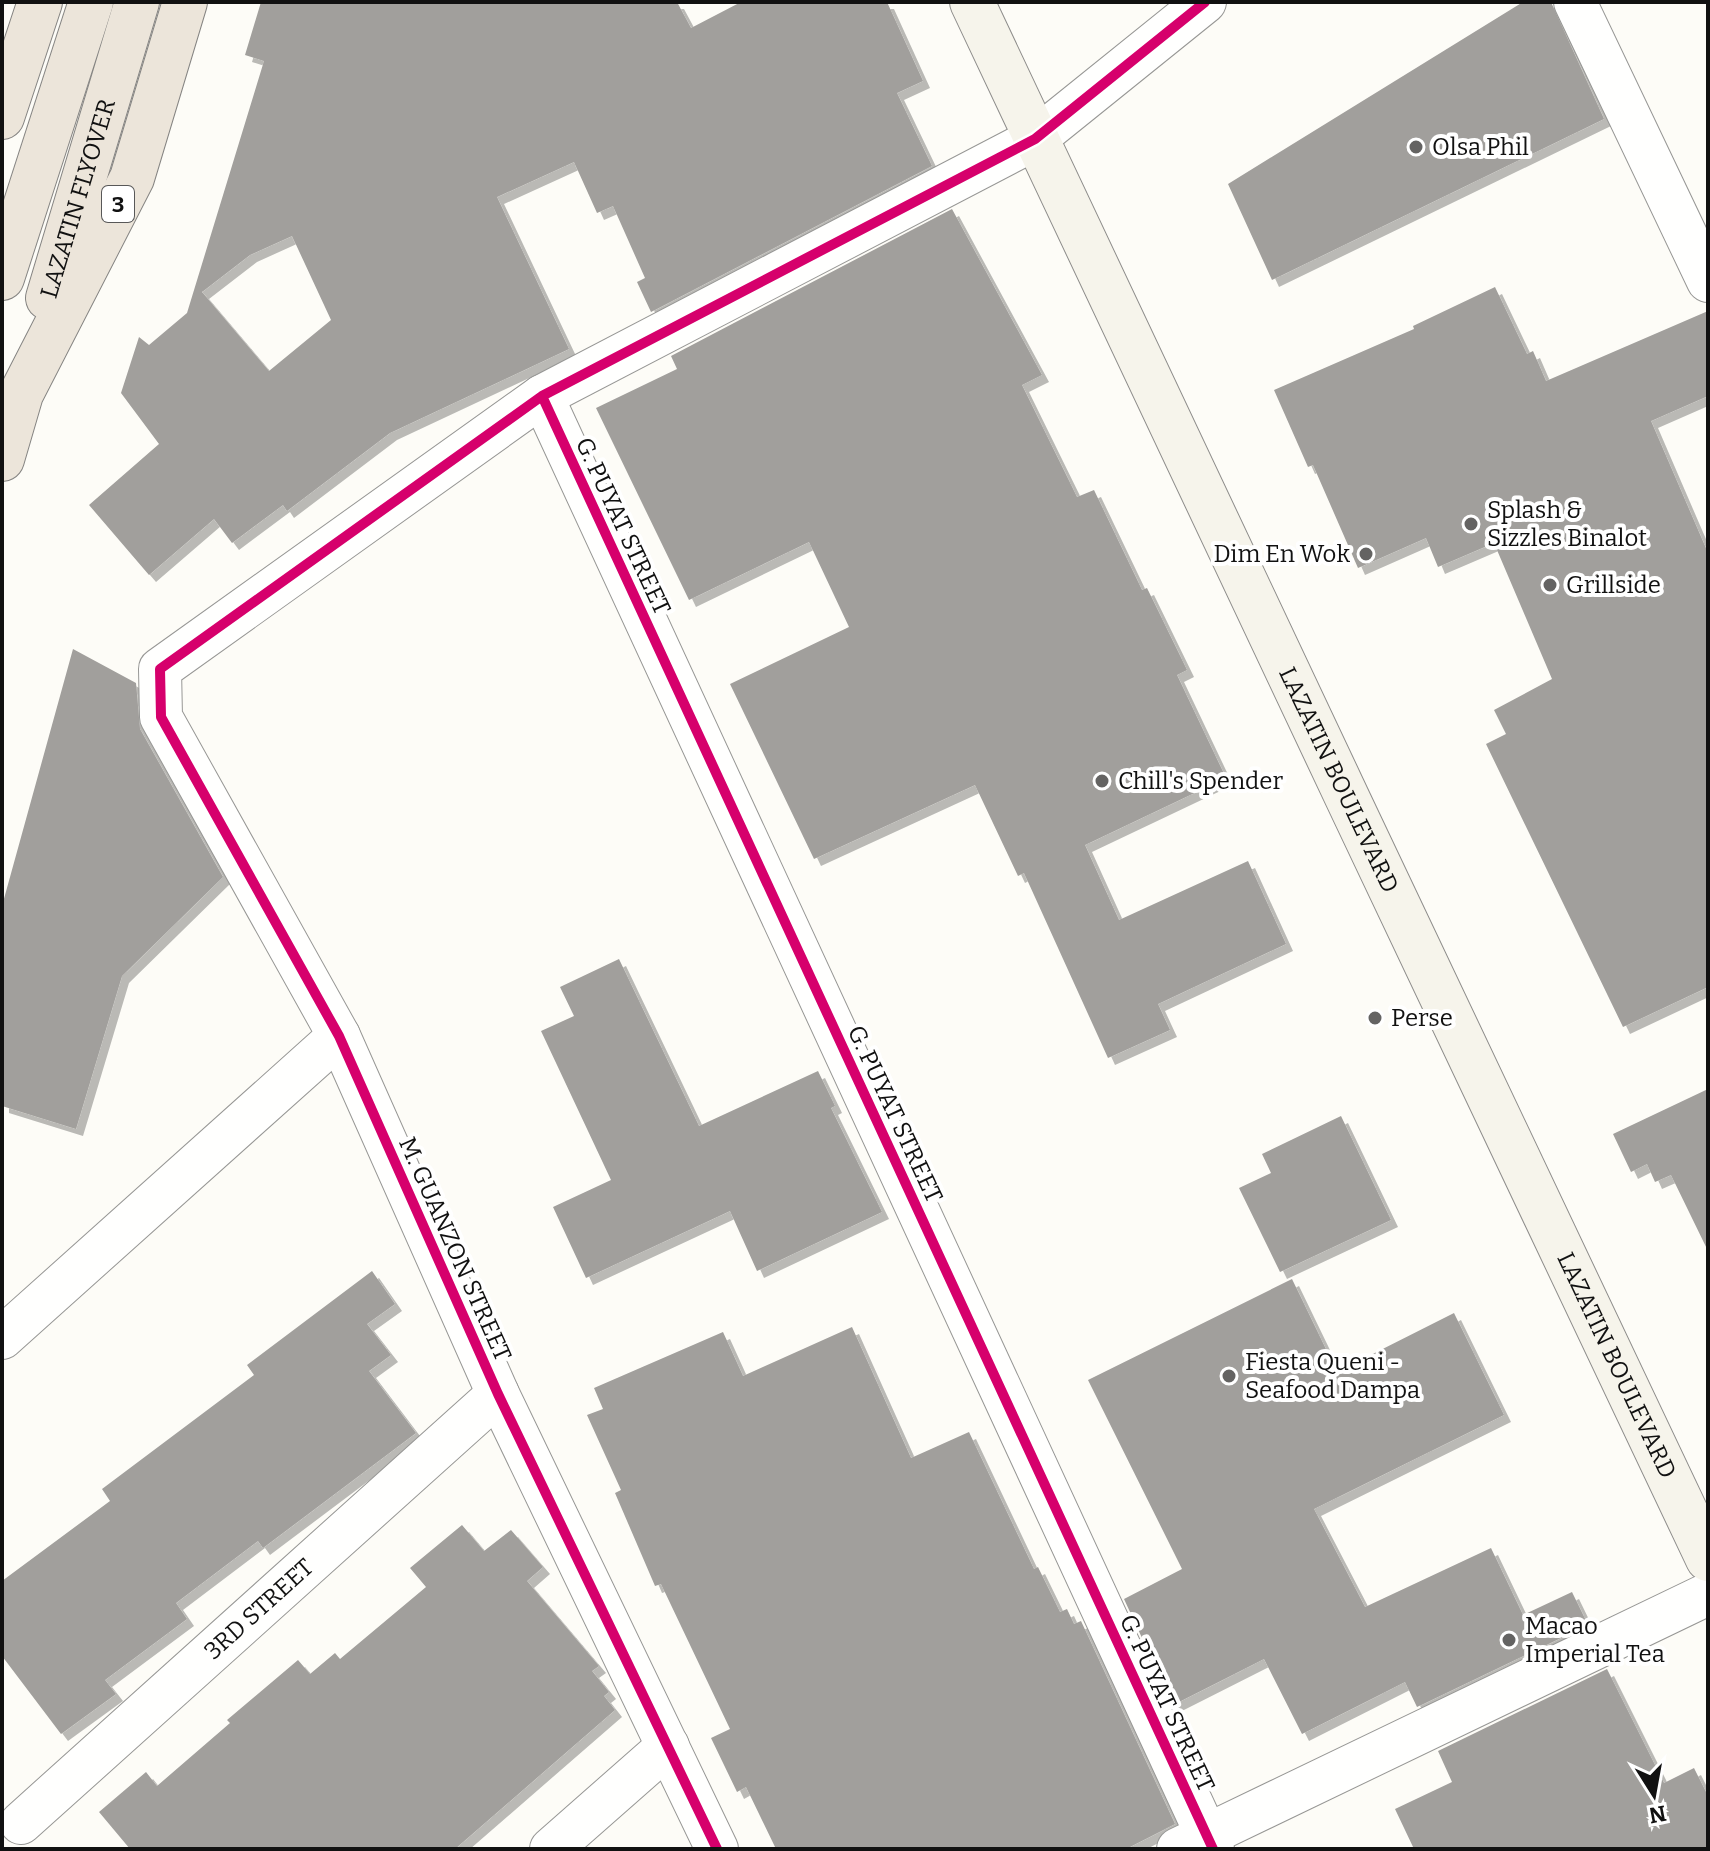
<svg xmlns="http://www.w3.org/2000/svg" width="1710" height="1851" viewBox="0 0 1710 1851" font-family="Bitter,serif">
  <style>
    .building { fill: #a19f9c; fill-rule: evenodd; filter: url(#shadow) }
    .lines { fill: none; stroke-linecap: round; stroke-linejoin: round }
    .minor-casing { stroke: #979795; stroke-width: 44 }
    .secondary-casing { stroke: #8e8d8b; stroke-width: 46 }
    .trunk-casing { stroke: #858482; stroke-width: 46 }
    .minor { stroke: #fffffe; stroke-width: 42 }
    .secondary { stroke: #f6f4eb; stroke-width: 44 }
    .trunk { stroke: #ece5da; stroke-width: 44 }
    .cycleway-casing { stroke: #fff; stroke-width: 15 }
    .cycleway { stroke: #d6006c; stroke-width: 10 }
    .poi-dot { fill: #646362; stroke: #fff; stroke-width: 3 }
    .labels { text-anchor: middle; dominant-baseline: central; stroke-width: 8; stroke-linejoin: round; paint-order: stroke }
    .shield { fill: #fff; stroke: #585858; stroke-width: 2 }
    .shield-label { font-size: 22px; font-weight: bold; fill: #111 }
    .poi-label { font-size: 24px; fill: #111; stroke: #fff; text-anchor: start }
    .street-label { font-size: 24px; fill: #111; stroke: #fff }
  </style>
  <defs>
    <filter id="shadow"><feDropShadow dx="7" dy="7" stdDeviation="0" flood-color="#0004"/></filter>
  </defs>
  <rect width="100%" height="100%" fill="#fdfcf7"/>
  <path class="building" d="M261,2H677L691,28L741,2H887L923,81L897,93L932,166L651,312L637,282L645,278L613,206L597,213L574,162L497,197L569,349L390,433L287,511L283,505L232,543L214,519L149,575L89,505L159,444L121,393L139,337L149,345L187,313L264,61L245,55ZM292,236L331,320L269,371L202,292L250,255Z
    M1523,2H1551L1604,119L1272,280L1228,184Z
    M952,209L1042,375L1022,385L1077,497L1094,490L1142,590L1147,588L1187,670L1177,675L1226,778L1085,845L1119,920L1248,861L1286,944L1158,1004L1170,1030L1108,1058L1024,873L1018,876L975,785L814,859L730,684L849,627L809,542L689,600L596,408L677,369L671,356Z
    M1495,287L1527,354L1533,351L1546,381L1708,311V396L1651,421L1708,553V987L1623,1027L1486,744L1506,734L1494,710L1552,679L1494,543L1438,567L1426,538L1358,568L1313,465L1308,467L1274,390L1414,329L1413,326Z
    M73,649L136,683L140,729L223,877L122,976L76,1129L2,1106V906Z
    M619,959L699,1126L818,1071L835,1106L831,1108L882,1212L757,1271L730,1211L586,1278L553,1207L611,1180L541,1031L574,1016L560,987Z
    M1708,1089V1251L1671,1175L1655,1182L1647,1164L1631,1172L1613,1134Z
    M1341,1116L1391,1220L1280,1272L1239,1188L1271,1173L1262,1154Z
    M372,1271L395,1304L367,1324L391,1355L369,1371L416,1433L263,1548L258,1541L176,1603L187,1619L105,1680L116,1694L61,1734L2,1656V1581L110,1501L102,1489L254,1375L247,1365Z
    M1292,1279L1337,1372L1454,1313L1504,1415L1314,1509L1365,1607L1491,1548L1523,1615L1572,1592L1588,1625L1417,1707L1405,1682L1302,1734L1264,1659L1173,1705L1124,1599L1182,1569L1088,1380Z
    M852,1327L911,1458L969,1432L1034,1569L1038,1567L1060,1612L1067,1609L1074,1624L1081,1621L1175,1824L1126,1849H776L746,1787L737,1792L711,1738L730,1729L661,1584L655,1586L615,1493L621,1490L587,1415L603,1409L594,1388L723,1332L743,1376Z
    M462,1525L484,1551L511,1530L543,1567L527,1581L599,1666L592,1671L609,1692L604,1696L615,1710L455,1849H130L99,1812L146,1772L157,1786L230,1723L227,1720L298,1660L310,1674L335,1653L340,1659L426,1587L410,1568Z
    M1607,1669L1664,1783L1694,1768L1708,1796V1849H1414L1395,1809L1452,1782L1438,1751Z"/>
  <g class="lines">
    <defs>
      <g id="minor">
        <path d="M1575,2L1708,281"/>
        <path d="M542,396L1213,1849"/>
        <path d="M2,1338L339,1036"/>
        <path id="s1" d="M21,1823L498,1394"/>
        <path d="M551,1849L668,1746"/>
        <path d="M717,1849L498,1394L339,1036L161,717L160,669L542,396L1035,139L1205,2"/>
        <path d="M1178,1849L1708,1594"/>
      </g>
      <g id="secondary">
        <path id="s2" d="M972,2C1214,523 1464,1039 1708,1559"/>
      </g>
      <g id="trunk">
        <path d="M2,117L40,2"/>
        <path d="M2,278L91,2"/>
        <path id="s3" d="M48,298L137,2"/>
        <path d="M2,459L21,394L132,178L185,2"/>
      </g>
    </defs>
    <use href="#minor" class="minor-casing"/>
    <use href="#secondary" class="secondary-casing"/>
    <use href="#trunk" class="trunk-casing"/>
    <use href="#minor" class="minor"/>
    <use href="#secondary" class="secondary"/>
    <use href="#trunk" class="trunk"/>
    <defs>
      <path id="cycleway" d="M542,396L1213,1849
        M717,1849L498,1394L339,1036L161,717L160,669L542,396L1035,139L1205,2"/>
    </defs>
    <use href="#cycleway" class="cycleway-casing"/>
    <use href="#cycleway" class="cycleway"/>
  </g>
  <g class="poi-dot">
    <circle cx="1416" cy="147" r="8"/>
    <circle cx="1471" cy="524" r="8"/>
    <circle cx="1366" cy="554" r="8"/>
    <circle cx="1550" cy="585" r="8"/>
    <circle cx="1102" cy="781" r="8"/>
    <circle cx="1375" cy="1018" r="8"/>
    <circle cx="1229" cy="1376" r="8"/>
    <circle cx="1509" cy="1640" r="8"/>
  </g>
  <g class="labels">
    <rect class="shield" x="102" y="186" width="32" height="36" rx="6"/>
    <g class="shield-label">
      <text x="118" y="204">3</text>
    </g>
    <g class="poi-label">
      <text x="1432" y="147">Olsa Phil</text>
      <text x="1487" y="510">Splash &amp;<tspan x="1487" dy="28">Sizzles Binalot</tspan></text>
      <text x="1350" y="554" text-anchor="end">Dim En Wok</text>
      <text x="1566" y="585">Grillside</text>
      <text x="1118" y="781">Chill's Spender</text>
      <text x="1391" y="1018">Perse</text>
      <text x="1245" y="1362">Fiesta Queni -<tspan x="1245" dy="28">Seafood Dampa</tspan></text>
      <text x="1525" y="1626">Macao<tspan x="1525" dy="28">Imperial Tea</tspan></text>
    </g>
    <g class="street-label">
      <text stroke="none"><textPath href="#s3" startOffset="104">LAZATIN FLYOVER</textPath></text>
      <text transform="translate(623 526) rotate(65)">G. PUYAT STREET</text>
      <text stroke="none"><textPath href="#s2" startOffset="860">LAZATIN BOULEVARD</textPath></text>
      <text transform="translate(895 1114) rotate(65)">G. PUYAT STREET</text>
      <text transform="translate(455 1249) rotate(66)">M. GUANZON STREET</text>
      <text stroke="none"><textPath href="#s2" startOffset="1508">LAZATIN BOULEVARD</textPath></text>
      <text stroke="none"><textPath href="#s1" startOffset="320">3RD STREET</textPath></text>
      <text transform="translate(1167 1703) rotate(65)">G. PUYAT STREET</text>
    </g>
  </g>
  <rect width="1710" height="1851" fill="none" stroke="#111111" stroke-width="8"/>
  <g transform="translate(1654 1795) rotate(169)" stroke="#ffffff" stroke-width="6" paint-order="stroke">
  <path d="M0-6L14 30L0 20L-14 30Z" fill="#111111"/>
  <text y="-12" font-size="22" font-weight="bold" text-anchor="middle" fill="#111111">N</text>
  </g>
</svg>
